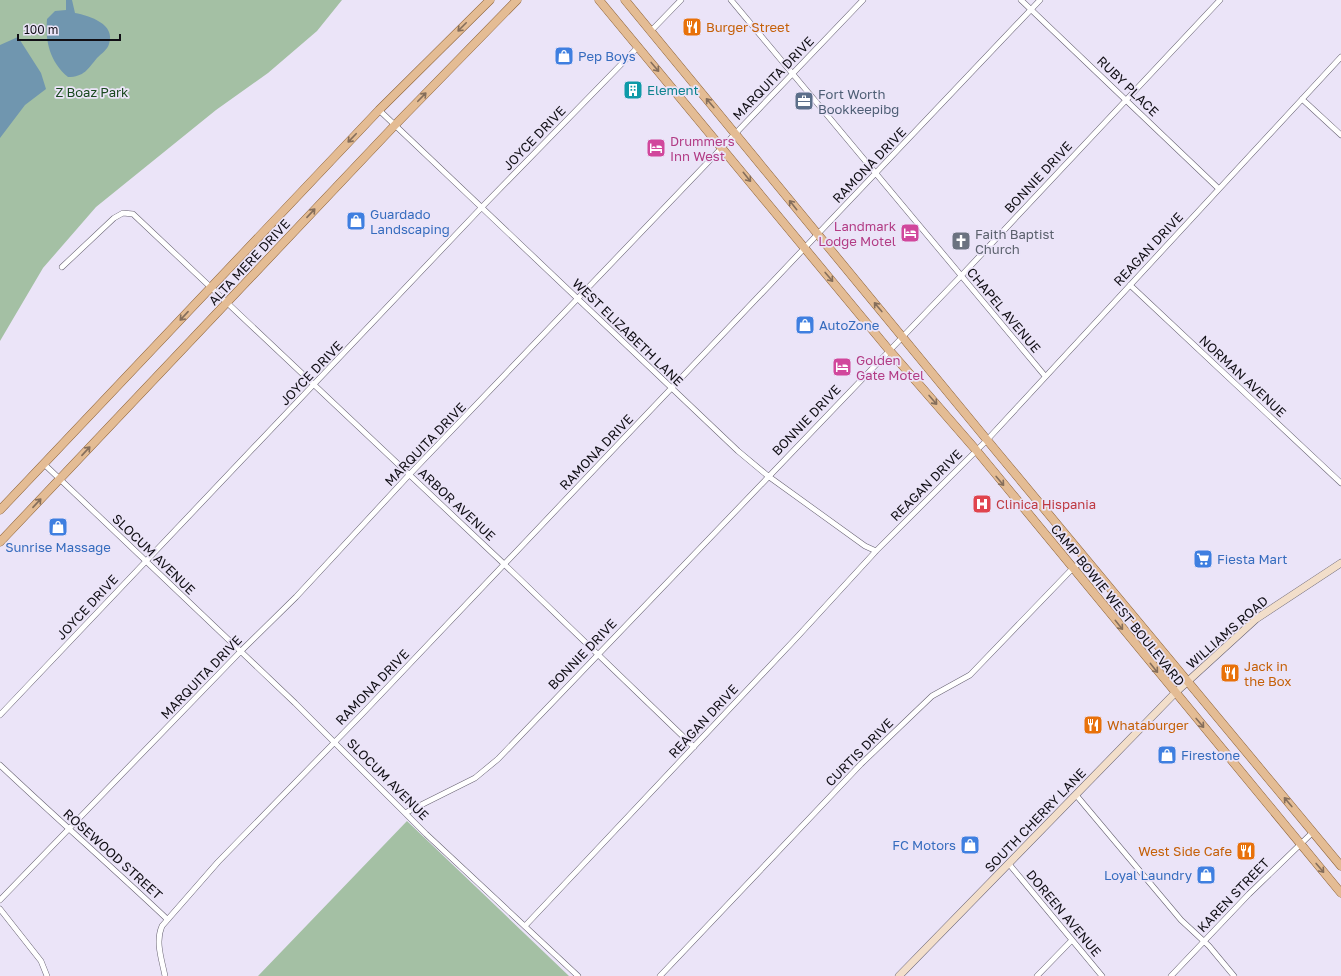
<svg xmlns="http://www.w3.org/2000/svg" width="1341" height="976" viewBox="0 0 1341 976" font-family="'Golos Text',sans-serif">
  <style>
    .green { fill: #a4c0a4 }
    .water { fill: #7096af }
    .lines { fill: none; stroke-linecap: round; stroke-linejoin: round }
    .street-casing { stroke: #666171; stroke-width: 6 }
    .secondary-casing { stroke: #666171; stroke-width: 8 }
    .primary-casing { stroke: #8e6339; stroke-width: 9 }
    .street { stroke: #fff; stroke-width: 5 }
    .secondary { stroke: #f2deca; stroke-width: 7 }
    .primary { stroke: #e4bc94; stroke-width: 8 }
    .oneway { stroke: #856e5b }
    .labels { text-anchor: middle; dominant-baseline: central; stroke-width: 3.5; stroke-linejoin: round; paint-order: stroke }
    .food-label { font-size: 13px; fill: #c56008; stroke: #ebe4f8; text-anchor: start }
    .shop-label { font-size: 13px; fill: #366cbe; stroke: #ebe4f8; text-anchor: start }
    .street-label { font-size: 13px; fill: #110f15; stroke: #ebe4f8 }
    .culture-label { font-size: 13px; fill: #0d838f; stroke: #ebe4f8; text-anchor: start }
    .park-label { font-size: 13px; fill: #1a491f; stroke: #ebe4f8 }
    .service-label { font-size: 13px; fill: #4e5e75; stroke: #ebe4f8; text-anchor: start }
    .hotel-label { font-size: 13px; fill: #b23c85; stroke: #ebe4f8; text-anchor: start }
    .worship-label { font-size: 13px; fill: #5b616d; stroke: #ebe4f8; text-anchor: start }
    .health-label { font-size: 13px; fill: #be3a42; stroke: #ebe4f8; text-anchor: start }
  </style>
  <rect width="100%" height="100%" fill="#ebe4f8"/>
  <path class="green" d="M0,0H342L317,31L268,73L216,110L96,207L43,268L0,341Z
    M407,821L569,976H258Z"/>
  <path class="water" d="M66,0H72L75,13C90,16 116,24 109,44C108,49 101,54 97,58C88,69 84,77 68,77C50,62 45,42 47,19L55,11L66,10Z
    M18,37L41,73L46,89L25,105L0,138V45Z"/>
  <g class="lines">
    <defs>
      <path id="street" d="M731,0L1045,376
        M1021,0L1219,189
        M650,32L681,0
        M1302,99L1341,135
        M379,110L738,451L768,476L865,546L876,551
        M62,267L114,218L123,213L133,214L503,563L694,747
        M1130,285L1341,483
        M44,464L295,703L426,834L578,976
        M0,715L482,207L638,47
        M0,765C55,817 112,867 167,919
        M1076,795L1181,920L1209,946L1234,976
        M405,813L475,778L498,759L961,276L1220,0
        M1009,864L1102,976
        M0,900L240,652L296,597L409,475L863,0
        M0,909L41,961L47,976
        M525,926L799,635L876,551L987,440L1341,57
        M165,976C162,960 155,942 162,926L218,862L363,713L1040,0
        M660,976L861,764L932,696L970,675L1073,568L1086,559
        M1037,976L1072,940
        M1171,976L1249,894L1313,832"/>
      <path id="secondary" d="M899,976L1175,693L1256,619L1341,563"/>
      <path id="primary" d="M599,0L889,350L976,450L1341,893
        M625,0L997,452L1341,866
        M0,510L379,110L490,0
        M0,542L395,125L517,0"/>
    </defs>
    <use href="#street" class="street-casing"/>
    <use href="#secondary" class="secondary-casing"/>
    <use href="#primary" class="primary-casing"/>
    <use href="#street" class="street"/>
    <use href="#secondary" class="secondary"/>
    <use href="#primary" class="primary"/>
  </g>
  <defs><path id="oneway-shaft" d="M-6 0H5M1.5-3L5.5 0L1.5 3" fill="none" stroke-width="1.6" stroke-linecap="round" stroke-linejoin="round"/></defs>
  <g class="oneway">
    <use href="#oneway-shaft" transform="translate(462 27) rotate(135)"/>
    <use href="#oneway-shaft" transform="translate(655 67) rotate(50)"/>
    <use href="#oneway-shaft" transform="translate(422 97) rotate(-46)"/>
    <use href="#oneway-shaft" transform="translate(710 103) rotate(-130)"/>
    <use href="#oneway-shaft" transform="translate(352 138) rotate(134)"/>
    <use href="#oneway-shaft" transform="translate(747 177) rotate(51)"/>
    <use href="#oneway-shaft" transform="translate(793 205) rotate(-129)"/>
    <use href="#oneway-shaft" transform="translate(311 213) rotate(-47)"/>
    <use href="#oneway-shaft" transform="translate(829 277) rotate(50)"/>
    <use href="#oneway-shaft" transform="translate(878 307) rotate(-130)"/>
    <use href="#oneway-shaft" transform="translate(184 316) rotate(133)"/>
    <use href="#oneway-shaft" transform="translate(933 400) rotate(49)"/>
    <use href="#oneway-shaft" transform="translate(86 451) rotate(-47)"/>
    <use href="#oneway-shaft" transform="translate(1000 481) rotate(50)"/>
    <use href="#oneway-shaft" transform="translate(37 503) rotate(-47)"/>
    <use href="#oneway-shaft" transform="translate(1119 625) rotate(51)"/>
    <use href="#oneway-shaft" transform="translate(1154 668) rotate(51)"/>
    <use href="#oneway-shaft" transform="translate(1200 723) rotate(50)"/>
    <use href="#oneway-shaft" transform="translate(1288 802) rotate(-130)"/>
    <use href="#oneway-shaft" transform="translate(1320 868) rotate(50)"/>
  </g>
  <defs>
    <symbol id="restaurant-square" viewBox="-11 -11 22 22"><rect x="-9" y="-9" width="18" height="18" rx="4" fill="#e8710a" stroke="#ebe4f8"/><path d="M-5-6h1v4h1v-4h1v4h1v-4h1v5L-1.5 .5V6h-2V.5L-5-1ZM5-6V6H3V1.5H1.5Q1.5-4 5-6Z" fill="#fff"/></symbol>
    <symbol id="shop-square" viewBox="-11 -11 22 22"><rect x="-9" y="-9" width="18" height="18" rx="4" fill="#3f7fe0" stroke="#ebe4f8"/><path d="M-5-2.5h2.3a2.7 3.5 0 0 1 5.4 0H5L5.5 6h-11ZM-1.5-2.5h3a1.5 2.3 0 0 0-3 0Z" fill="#fff"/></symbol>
    <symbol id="building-square" viewBox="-11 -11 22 22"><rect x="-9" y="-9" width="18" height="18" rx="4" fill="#0f9aa8" stroke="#ebe4f8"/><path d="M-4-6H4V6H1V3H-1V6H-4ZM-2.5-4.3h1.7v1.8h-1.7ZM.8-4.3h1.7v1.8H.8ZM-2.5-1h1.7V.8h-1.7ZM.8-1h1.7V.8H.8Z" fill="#fff"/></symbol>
    <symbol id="office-square" viewBox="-11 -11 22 22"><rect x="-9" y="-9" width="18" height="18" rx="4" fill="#5c6f8a" stroke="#ebe4f8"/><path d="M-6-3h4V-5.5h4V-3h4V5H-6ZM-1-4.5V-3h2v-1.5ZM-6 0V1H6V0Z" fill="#fff"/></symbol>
    <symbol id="hotel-square" viewBox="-11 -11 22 22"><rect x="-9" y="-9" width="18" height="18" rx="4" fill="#d1479c" stroke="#ebe4f8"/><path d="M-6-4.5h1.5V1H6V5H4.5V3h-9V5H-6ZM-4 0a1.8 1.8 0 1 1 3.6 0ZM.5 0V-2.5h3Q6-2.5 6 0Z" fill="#fff"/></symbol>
    <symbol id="church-square" viewBox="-11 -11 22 22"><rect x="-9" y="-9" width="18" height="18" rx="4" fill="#6b7280" stroke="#ebe4f8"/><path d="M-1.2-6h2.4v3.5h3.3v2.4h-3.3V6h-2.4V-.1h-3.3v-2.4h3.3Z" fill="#fff"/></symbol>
    <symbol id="hospital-square" viewBox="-11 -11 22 22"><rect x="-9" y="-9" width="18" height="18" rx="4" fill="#e0444e" stroke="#ebe4f8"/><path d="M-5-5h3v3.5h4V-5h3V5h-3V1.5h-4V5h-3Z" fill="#fff"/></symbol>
    <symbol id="supermarket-square" viewBox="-11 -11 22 22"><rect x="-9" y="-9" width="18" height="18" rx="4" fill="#3f7fe0" stroke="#ebe4f8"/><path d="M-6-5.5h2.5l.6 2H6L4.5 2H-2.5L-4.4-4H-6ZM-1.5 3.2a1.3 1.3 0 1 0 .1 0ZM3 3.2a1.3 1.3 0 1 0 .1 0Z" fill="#fff"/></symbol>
  </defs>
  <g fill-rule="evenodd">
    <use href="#restaurant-square" x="681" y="16" width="22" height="22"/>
    <use href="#shop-square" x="553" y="45" width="22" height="22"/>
    <use href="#building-square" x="622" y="79" width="22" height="22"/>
    <use href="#office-square" x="793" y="90" width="22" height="22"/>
    <use href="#hotel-square" x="645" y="137" width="22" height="22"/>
    <use href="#shop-square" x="345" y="210" width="22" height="22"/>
    <use href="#hotel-square" x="899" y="222" width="22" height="22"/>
    <use href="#church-square" x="950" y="230" width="22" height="22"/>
    <use href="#shop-square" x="794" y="314" width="22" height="22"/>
    <use href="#hotel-square" x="831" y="356" width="22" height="22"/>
    <use href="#hospital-square" x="971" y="493" width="22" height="22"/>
    <use href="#shop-square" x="47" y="516" width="22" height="22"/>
    <use href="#supermarket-square" x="1192" y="548" width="22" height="22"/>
    <use href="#restaurant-square" x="1219" y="662" width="22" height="22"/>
    <use href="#restaurant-square" x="1082" y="714" width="22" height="22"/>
    <use href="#shop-square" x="1156" y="744" width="22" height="22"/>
    <use href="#shop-square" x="959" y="834" width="22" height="22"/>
    <use href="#restaurant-square" x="1235" y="840" width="22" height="22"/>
    <use href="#shop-square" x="1195" y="864" width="22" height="22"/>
  </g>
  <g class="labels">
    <g class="food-label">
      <text x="706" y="27">Burger Street</text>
      <text x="1244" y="666">Jack in<tspan x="1244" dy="15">the Box</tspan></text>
      <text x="1107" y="725">Whataburger</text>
      <text x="1232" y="851" text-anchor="end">West Side Cafe</text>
    </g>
    <g class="shop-label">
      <text x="578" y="56">Pep Boys</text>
      <text x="370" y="214">Guardado<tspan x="370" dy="15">Landscaping</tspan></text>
      <text x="819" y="325">AutoZone</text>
      <text x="58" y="547" text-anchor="middle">Sunrise Massage</text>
      <text x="1217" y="559">Fiesta Mart</text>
      <text x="1181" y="755">Firestone</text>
      <text x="956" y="845" text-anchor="end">FC Motors</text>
      <text x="1192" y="875" text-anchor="end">Loyal Laundry</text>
    </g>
    <g class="street-label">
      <text transform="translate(773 78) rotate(-46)">MARQUITA DRIVE</text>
      <text transform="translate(1128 86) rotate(44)">RUBY PLACE</text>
      <text transform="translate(534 138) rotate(-46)">JOYCE DRIVE</text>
      <text transform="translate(869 165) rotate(-46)">RAMONA DRIVE</text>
      <text transform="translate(1038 177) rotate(-47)">BONNIE DRIVE</text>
      <text transform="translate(1148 249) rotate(-47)">REAGAN DRIVE</text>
      <text transform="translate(249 262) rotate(-47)">ALTA MERE DRIVE</text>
      <text transform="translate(1004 310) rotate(50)">CHAPEL AVENUE</text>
      <text transform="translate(628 332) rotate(44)">WEST ELIZABETH LANE</text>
      <text transform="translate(311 373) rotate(-46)">JOYCE DRIVE</text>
      <text transform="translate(1243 376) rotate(43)">NORMAN AVENUE</text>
      <text transform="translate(806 420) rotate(-46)">BONNIE DRIVE</text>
      <text transform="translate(425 444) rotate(-46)">MARQUITA DRIVE</text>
      <text transform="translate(596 452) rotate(-46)">RAMONA DRIVE</text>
      <text transform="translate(926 485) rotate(-45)">REAGAN DRIVE</text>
      <text transform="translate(457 504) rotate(43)">ARBOR AVENUE</text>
      <text transform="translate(154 554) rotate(44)">SLOCUM AVENUE</text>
      <text transform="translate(1118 605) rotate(51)">CAMP BOWIE WEST BOULEVARD</text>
      <text transform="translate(87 607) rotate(-47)">JOYCE DRIVE</text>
      <text transform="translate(1227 632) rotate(-41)">WILLIAMS ROAD</text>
      <text transform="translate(582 654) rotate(-46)">BONNIE DRIVE</text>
      <text transform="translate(201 677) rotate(-46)">MARQUITA DRIVE</text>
      <text transform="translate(372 687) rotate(-46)">RAMONA DRIVE</text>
      <text transform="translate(703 721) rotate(-47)">REAGAN DRIVE</text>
      <text transform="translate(859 752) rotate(-45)">CURTIS DRIVE</text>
      <text transform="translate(388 779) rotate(45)">SLOCUM AVENUE</text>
      <text transform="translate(1035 820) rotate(-46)">SOUTH CHERRY LANE</text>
      <text transform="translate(113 854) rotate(42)">ROSEWOOD STREET</text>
      <text transform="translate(1233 895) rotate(-46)">KAREN STREET</text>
      <text transform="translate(1064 913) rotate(50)">DOREEN AVENUE</text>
    </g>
    <g class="culture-label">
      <text x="647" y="90">Element</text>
    </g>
    <g class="park-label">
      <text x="92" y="92">Z Boaz Park</text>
    </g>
    <g class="service-label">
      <text x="818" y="94">Fort Worth<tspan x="818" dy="15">Bookkeepibg</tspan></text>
    </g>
    <g class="hotel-label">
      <text x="670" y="141">Drummers<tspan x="670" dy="15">Inn West</tspan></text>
      <text x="896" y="226" text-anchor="end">Landmark<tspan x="896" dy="15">Lodge Motel</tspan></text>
      <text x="856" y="360">Golden<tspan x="856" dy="15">Gate Motel</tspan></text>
    </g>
    <g class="worship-label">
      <text x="975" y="234">Faith Baptist<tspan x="975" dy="15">Church</tspan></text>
    </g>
    <g class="health-label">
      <text x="996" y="504">Clinica Hispania</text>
    </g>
  </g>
  <path d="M18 34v6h102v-6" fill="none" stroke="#110f15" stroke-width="2"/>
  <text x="24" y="34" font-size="12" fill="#110f15" stroke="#ebe4f8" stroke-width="3" paint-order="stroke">100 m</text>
</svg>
